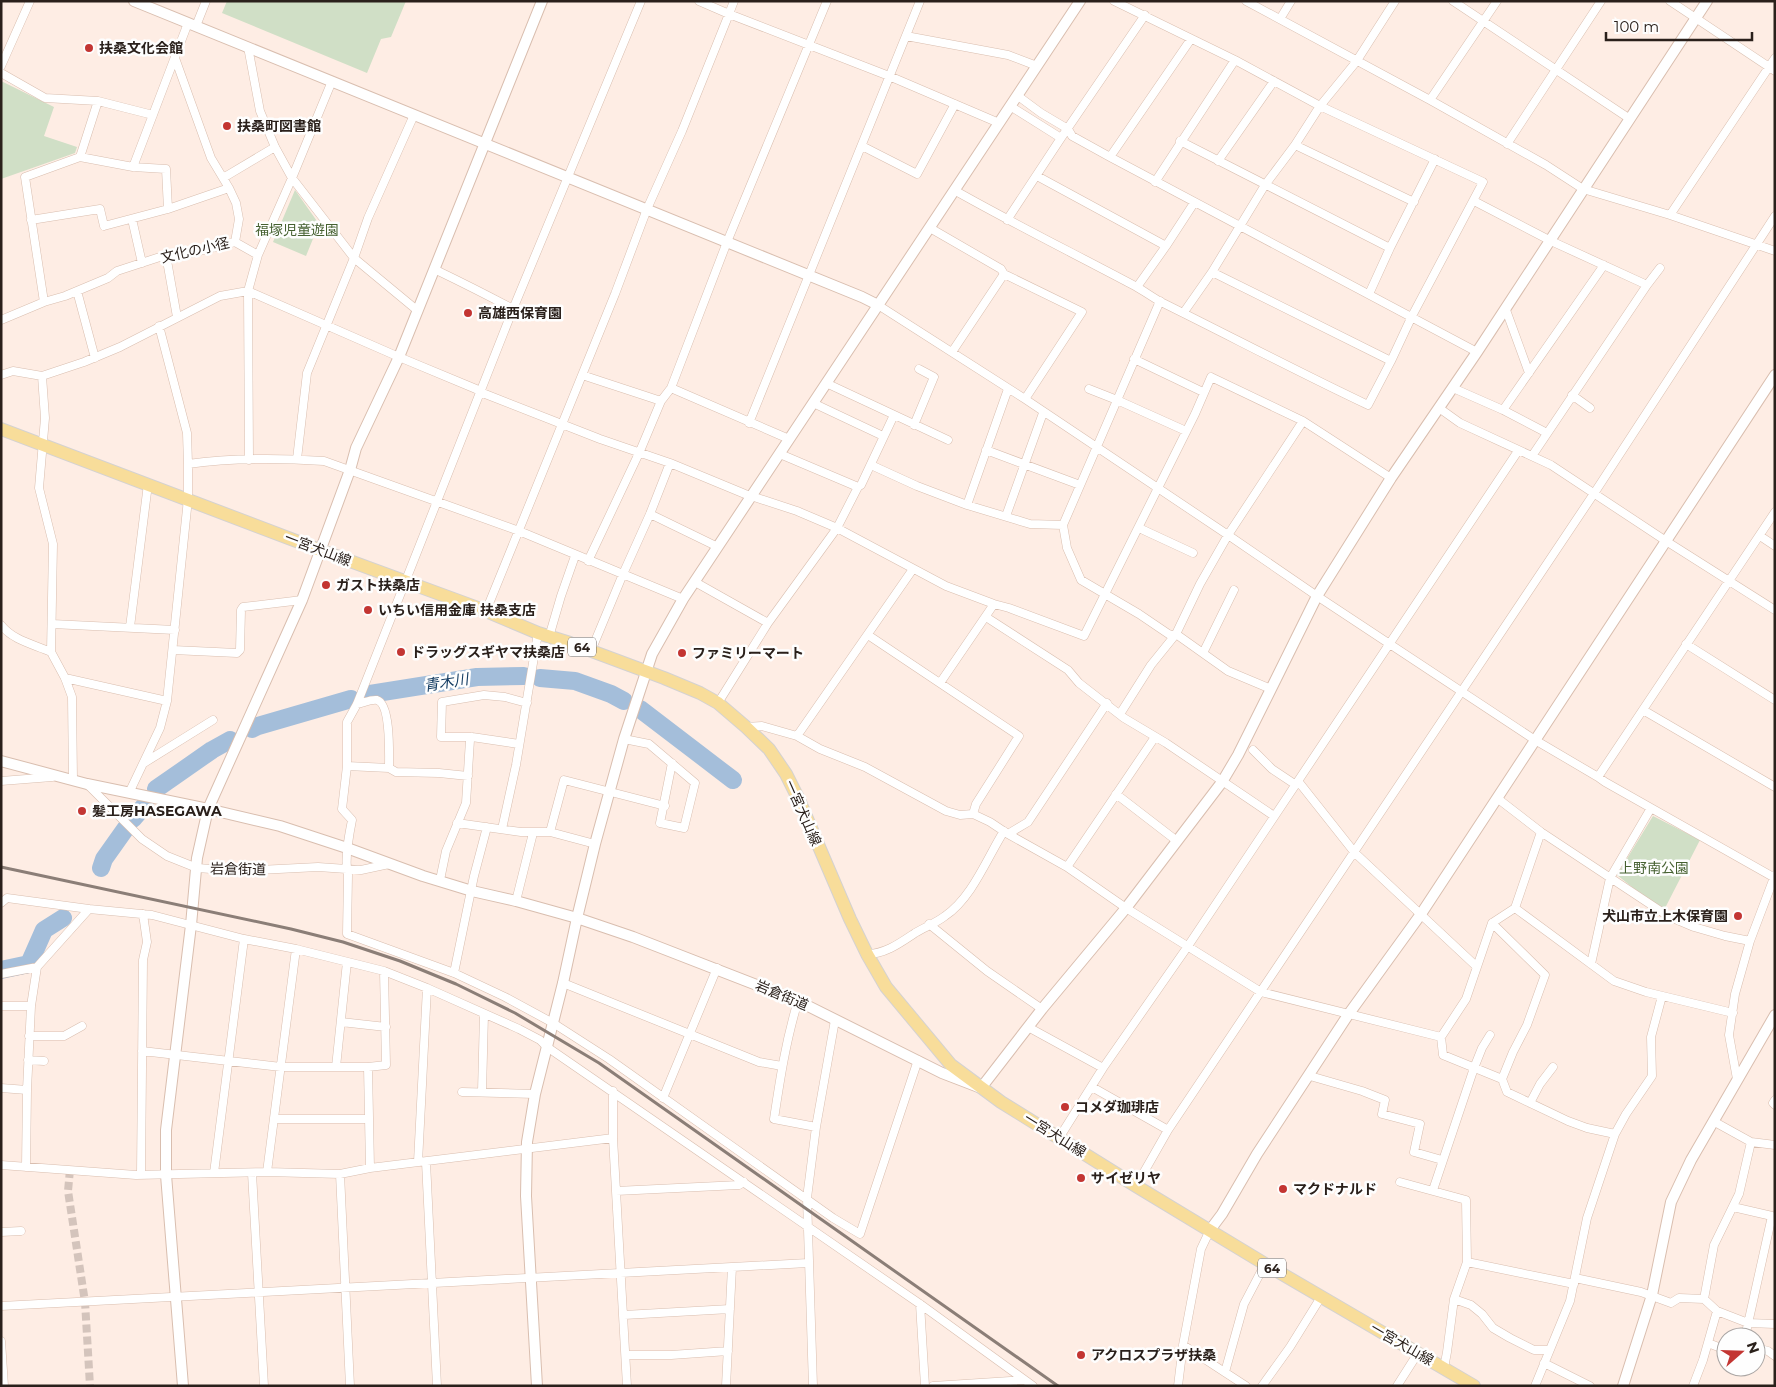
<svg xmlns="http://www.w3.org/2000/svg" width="1776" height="1387" viewBox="0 0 1776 1387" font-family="Montserrat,'Noto Sans JP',sans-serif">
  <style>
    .green { fill: #d0dfc6 }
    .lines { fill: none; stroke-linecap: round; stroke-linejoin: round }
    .river { stroke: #a4beda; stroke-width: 18 }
    .minor-tunnel { stroke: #d4c4bc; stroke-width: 8; stroke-dasharray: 8 4; stroke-linecap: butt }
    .minor-casing { stroke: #d9beaf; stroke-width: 9 }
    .tertiary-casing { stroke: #d9beaf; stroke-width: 12 }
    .primary-casing { stroke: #d4d2d1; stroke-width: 14 }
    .minor { stroke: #fff; stroke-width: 8 }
    .tertiary { stroke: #fff; stroke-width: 10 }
    .primary { stroke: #f8dd9a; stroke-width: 12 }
    .rail { stroke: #8b7e77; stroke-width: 3 }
    .poi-dot { fill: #c33532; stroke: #fefefe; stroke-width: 2 }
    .labels { text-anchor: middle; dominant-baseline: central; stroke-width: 5; stroke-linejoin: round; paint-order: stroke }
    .shield { fill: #fefefe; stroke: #6a635f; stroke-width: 1 }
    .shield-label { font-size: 12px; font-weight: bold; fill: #2a201b }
    .poi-label { font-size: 14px; font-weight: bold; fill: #2a201b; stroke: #fefefe; text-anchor: start }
    .park-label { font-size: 14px; fill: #466131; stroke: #fefefe }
    .street-label { font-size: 14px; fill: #2a201b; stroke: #fefefe }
    .water-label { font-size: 15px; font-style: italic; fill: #153d63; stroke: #fefefe }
  </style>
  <rect width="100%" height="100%" fill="#feede4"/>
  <path class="green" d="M227,1H406L391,37L381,39L367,73L222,13Z
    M1,81L54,107L44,136L77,147L75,153L1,179Z
    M295,190L319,224L306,256L273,242Z
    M1653,816L1700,840L1663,912L1617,875Z"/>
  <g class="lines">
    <path class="river" d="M540,678L575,681L611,694L624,701
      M370,694L477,677L524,676
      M640,709L733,780
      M252,729L258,726L351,699
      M156,789L212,750L230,740
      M133,819L145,805
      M101,868L104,859L126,828
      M1,970L29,964L44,930L63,918"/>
    <path class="minor-tunnel" d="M70,1170L68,1191L85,1302L90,1386"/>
    <defs>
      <path id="minor" d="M641,1L513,309L357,704L347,722V766L342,809L352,820C349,835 344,860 348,875L347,934L454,973L505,997L553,1023L609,1059L833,1218L860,1234L918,1060
        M699,1L729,14L734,1
        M1246,1L1430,100L1546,165L1583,189L1670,215L1775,251
        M1453,1L1630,119
        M1670,1L1775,71
        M1280,19L1291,1
        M196,26L206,1
        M906,36L1008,55L1037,66
        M248,47L260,111L275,147L292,178L354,258L418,311
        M175,58L211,158L229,188L236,203L239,219L235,242
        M1,66L30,1
        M1,73L45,98L98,101L153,115
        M1018,96L1041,113L1068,129L1072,136L1110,157L1477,352
        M1430,100L1497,1
        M98,101L80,157L133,167L166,169L168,209L229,188
        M1010,106L1061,138
        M1180,141L1390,248
        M1507,144L1601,1
        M1295,145L1414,202
        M862,146L917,174L955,104
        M1110,157L1191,39
        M1218,161L1274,81
        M133,167L188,23
        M1037,176L1166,246
        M223,178L275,147
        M1155,182L1235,60
        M954,190C1014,224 1075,254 1135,286C1144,291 1152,297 1161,302C1230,336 1298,372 1368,405L1391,361L1412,316L1483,182L1320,106L1235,60L1114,1
        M1474,201L1551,241L1647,285
        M1670,215L1775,58
        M132,219L142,263
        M31,220L100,209L104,226L168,209
        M1007,220L1061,138L1145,15
        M930,228L1001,269L1004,274L1082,312L1025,399
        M235,242L258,255
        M166,255L177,317
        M434,269C461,282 487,295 513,309
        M1212,272L1391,361
        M1137,287L1166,246L1194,203
        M77,291L95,358
        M1369,294L1390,248L1435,159
        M1160,301L1063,525L1067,548L1081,580L1139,614L1170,635L1176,634L1228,671L1271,689
        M44,302L25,177L80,157
        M878,305L1025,399L1228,535L1317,596L1535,740L1598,777L1605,782L1775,878
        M1506,310L1529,373
        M1184,312L1212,272L1265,185L1295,145L1320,106L1356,62L1395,1
        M1,320L44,302L65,296L108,278L117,271L166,255H184L235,242
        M952,352L1004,274
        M1134,359L1203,392
        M1,375L13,371L42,376L84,362L120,347L220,296L248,291L399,357L476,389L480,392L600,439L670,463L745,494L797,511L837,528L946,586L994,604L1009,608L1084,636L1195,414L1211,377L1303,421L1391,478
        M582,375L661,401
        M42,376L45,418L39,488L53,544L51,652L65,678L72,697L73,780
        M826,383L948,440
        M671,388L789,439
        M1453,388L1503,410L1547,433
        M1089,389L1117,400L1186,431
        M1572,395L1590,408
        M813,403L883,436
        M1439,408L1460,423L1551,465L1666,541L1775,610
        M1503,410L1604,265
        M749,423L920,1
        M914,425L934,377L919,369
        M986,450L1080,485
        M1532,456L1647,285L1660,268
        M297,459L307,373L354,258L368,218L414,115
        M249,460L248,291L258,255L292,178L332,81
        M188,464C230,458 281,458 324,461L519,531L683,599
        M871,465L917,486L967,505L1030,524L1063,525
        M858,487L861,485L894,415
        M967,505L1008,389
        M650,514L718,547
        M1006,516L1043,413
        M1139,528L1193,553
        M1760,536L1775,546
        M588,561L640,451L661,401L671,388L727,242L827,1
        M695,582L768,623
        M486,611L615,294L647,209L682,131L729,14L889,76L999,123
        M986,617L1068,670L1079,683L1124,718L1166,743L1274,816
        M52,624L175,630
        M1,625C14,641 33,644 51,652
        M130,627L148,484
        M868,635L1019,736L976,804L973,814
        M549,637L561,596L575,556
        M1686,644L1775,700
        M173,650L237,653L240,650L241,610L243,607L302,600
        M591,651L623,574L650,514L670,463
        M1203,653L1234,590
        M65,678L167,701
        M940,683L994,604
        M718,703L768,623L837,528L858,487L780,454
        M1643,710L1775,787
        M1120,714L1151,665L1176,634L1200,584L1228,535L1303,421
        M746,727L762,726L797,736L820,749L865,767L946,811L960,815L973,814L990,822L1008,834L1067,867L1126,908L1261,992L1441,1037
        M797,736L913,569
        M624,739L649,744L695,783L684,828L660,823L672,763
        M519,744L472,737H441L442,702L484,695L505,697L527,703
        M1253,750L1272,769L1296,785
        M144,763L213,720
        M347,766L389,768C389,756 391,704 377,700C371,699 363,703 357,704
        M389,768L396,772L439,773L468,776
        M1598,777L1775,512
        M1,781L52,777
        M1298,781L1355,853L1476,966
        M87,784L142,839L167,856L197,868L239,871L318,867L361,870L389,864
        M129,793L160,728L167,701L188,499V464L187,433L159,326
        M1116,794L1177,841
        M1497,798L1541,832L1668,916L1694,927L1725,936L1750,941
        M457,823L521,832H550L595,844
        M502,829L516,765L538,633
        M550,832L564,780L665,806
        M1541,832L1515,908L1492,923L1466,999L1441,1037L1443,1055L1502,1079L1507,1092L1568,1121L1587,1128L1615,1134
        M1008,834L1028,822L1107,703
        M1067,867L1155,737
        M440,880L446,851L466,803L470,740L472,737
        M516,901L533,833
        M1,903L7,898L89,909
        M1515,908L1614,981L1646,992L1733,1013
        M1492,923L1545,975L1527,1025L1513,1052L1502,1079
        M929,924L987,971L1042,1009
        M867,954C885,954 900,943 915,933C925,927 936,923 945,916C972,898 987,858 1004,831
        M1591,964L1610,878L1651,808
        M454,973L474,876L487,827
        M1,974L37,967
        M563,983L759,1062L782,1066
        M798,1001C786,1040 780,1079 774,1119L816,1127
        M1,1006H31
        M341,1022L386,1027
        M1028,1027L1103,1068
        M29,1036H64L82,1026
        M142,1051L281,1067H368L386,1065L384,971
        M28,1060L44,1061
        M336,1067L347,962
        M368,1067L370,1168
        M1310,1076L1362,1091L1385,1100L1382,1114L1420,1124L1414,1152L1442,1160
        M1737,1079L1729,1035L1735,994L1750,941L1775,875
        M1092,1087L1168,1130
        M1,1088L27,1090
        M613,1091V1138L627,1386
        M462,1092L535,1094
        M482,1092L484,1014
        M663,1098L717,968
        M1775,1100L1773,1103L1775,1105
        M1530,1103L1540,1084L1553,1067
        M274,1119H369
        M1713,1121L1751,1142L1775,1145
        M1059,1138L1103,1068L1188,946L1518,451
        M418,1162L427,988
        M426,1162L437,1386
        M1,1165L136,1175L267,1172L340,1174L370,1168L613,1138
        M26,1167L27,1090L31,1006L37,967L89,909L152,915L244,939L296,949L384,971L427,988L519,1029L540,1040L547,1047L920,1304L1033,1386
        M267,1172L296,949
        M214,1173L244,939
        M252,1173L264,1386
        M340,1174L350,1386
        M141,1175L143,960L147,942L143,914
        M1400,1182L1466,1200L1467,1262L1454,1299L1447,1352L1444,1368
        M1136,1186L1168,1130L1595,492L1775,216
        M1433,1190L1474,1068L1482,1048L1490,1035
        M616,1191L739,1185L744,1182
        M1733,1207L1772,1216L1745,1337
        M1,1232L21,1231
        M1467,1262L1574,1284
        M1575,1278L1641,1292L1671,1303L1679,1298L1704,1299
        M1454,1299L1471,1305L1482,1314L1493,1328L1510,1338L1534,1350H1549
        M920,1304L925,1386
        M1,1306L808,1263
        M1717,1311L1748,1323L1775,1324
        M624,1315L730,1309
        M1,1341L4,1386
        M1708,1343L1726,1350
        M1183,1345L1246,1386
        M1756,1348L1768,1351L1775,1356
        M626,1355H671L728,1351
        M1544,1363L1590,1386
        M1225,1372L1244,1304L1265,1264
        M726,1386L732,1267
        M813,1386L807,1198L816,1127L835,1020
        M933,1386L1024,1380
        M1178,1386L1183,1345L1201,1249L1210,1230
        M1262,1386L1290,1347L1321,1297
        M1397,1386L1418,1353
        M1535,1386L1570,1301L1587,1218L1615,1134L1626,1114L1652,1076L1651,1037L1662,996
        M1693,1386L1703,1360L1717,1311L1704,1299L1714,1245L1739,1194L1751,1142"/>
      <path id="tertiary" d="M134,1L862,297L878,305
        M1,761L87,784L208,809L280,826L347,848L423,876L472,891L516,901L577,918L633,937L798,1001L942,1073L981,1088L1042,1009L1126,908L1222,782L1238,755L1271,689L1317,596L1391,478L1477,352L1707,1
        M1210,1230L1222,1214L1257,1154L1348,1015L1421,914L1775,375
        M183,1386L166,1175V1130L191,925L197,858L208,809L302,600L350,470L356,448L399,357L542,1
        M537,1386L526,1196L527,1142L535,1094L563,983L577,918L595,844L624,739L652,654L683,599L1080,1
        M1623,1386L1652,1295L1671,1202L1691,1160L1775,1015"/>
      <path id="primary" d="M1,429L320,550L486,611L538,633L570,643L664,678L700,693L718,703L746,727L769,749L786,774L799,800L850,919L867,954L886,987L951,1065L1001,1102L1136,1186L1265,1264L1474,1386"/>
    </defs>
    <use href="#minor" class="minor-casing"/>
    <use href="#tertiary" class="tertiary-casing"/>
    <use href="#primary" class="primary-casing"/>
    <use href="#minor" class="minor"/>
    <use href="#tertiary" class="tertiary"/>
    <use href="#primary" class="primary"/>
    <path class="rail" d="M1,867L291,929L343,942L400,961L456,984L515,1013L599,1063L1058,1386"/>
  </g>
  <g class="poi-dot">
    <circle cx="89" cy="48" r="5"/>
    <circle cx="227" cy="126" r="5"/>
    <circle cx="468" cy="313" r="5"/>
    <circle cx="326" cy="585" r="5"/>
    <circle cx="368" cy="610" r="5"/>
    <circle cx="401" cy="652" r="5"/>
    <circle cx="682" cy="653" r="5"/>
    <circle cx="82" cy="811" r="5"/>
    <circle cx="1738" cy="916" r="5"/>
    <circle cx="1065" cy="1107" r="5"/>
    <circle cx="1081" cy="1178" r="5"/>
    <circle cx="1283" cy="1189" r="5"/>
    <circle cx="1081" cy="1355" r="5"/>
  </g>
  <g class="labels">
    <g class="shield">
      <rect x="568" y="637.5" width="28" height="19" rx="4"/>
      <rect x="1258" y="1258.5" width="28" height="19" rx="4"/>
    </g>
    <g class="shield-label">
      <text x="582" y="647">64</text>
      <text x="1272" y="1268">64</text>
    </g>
    <g class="poi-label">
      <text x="99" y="48">扶桑文化会館</text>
      <text x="237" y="126">扶桑町図書館</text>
      <text x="478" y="313">高雄西保育園</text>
      <text x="336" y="585">ガスト扶桑店</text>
      <text x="378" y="610">いちい信用金庫 扶桑支店</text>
      <text x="411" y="652">ドラッグスギヤマ扶桑店</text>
      <text x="692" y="653">ファミリーマート</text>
      <text x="92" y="811">髪工房HASEGAWA</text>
      <text x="1728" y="916" text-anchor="end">犬山市立上木保育園</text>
      <text x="1075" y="1107">コメダ珈琲店</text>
      <text x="1091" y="1178">サイゼリヤ</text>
      <text x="1293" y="1189">マクドナルド</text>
      <text x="1091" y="1355">アクロスプラザ扶桑</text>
    </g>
    <g class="park-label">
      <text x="297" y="230">福塚児童遊園</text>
      <text x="1654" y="868">上野南公園</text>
    </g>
    <g class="street-label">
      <text transform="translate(195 250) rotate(-13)">文化の小径</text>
      <text transform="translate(318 549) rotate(21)">一宮犬山線</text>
      <text transform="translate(803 813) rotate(66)">一宮犬山線</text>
      <text transform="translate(238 869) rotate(1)">岩倉街道</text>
      <text transform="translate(782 995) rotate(23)">岩倉街道</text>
      <text transform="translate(1055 1135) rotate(32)">一宮犬山線</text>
      <text transform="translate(1402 1344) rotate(30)">一宮犬山線</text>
    </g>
    <g class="water-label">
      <text transform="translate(446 682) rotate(-9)">青木川</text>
    </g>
  </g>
  <rect width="1776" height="1387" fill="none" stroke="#2a201b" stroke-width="5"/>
  <g transform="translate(1741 1352) rotate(70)"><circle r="24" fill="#fefefe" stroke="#a9a5a3"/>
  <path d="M0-4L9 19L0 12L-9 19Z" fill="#c33532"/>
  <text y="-8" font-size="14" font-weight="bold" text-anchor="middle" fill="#2a201b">N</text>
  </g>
  <path d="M1606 32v8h146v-8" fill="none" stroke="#2a201b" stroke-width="2.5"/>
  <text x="1614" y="32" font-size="15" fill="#2a201b" stroke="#fefefe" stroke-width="4" paint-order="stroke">100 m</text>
</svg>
